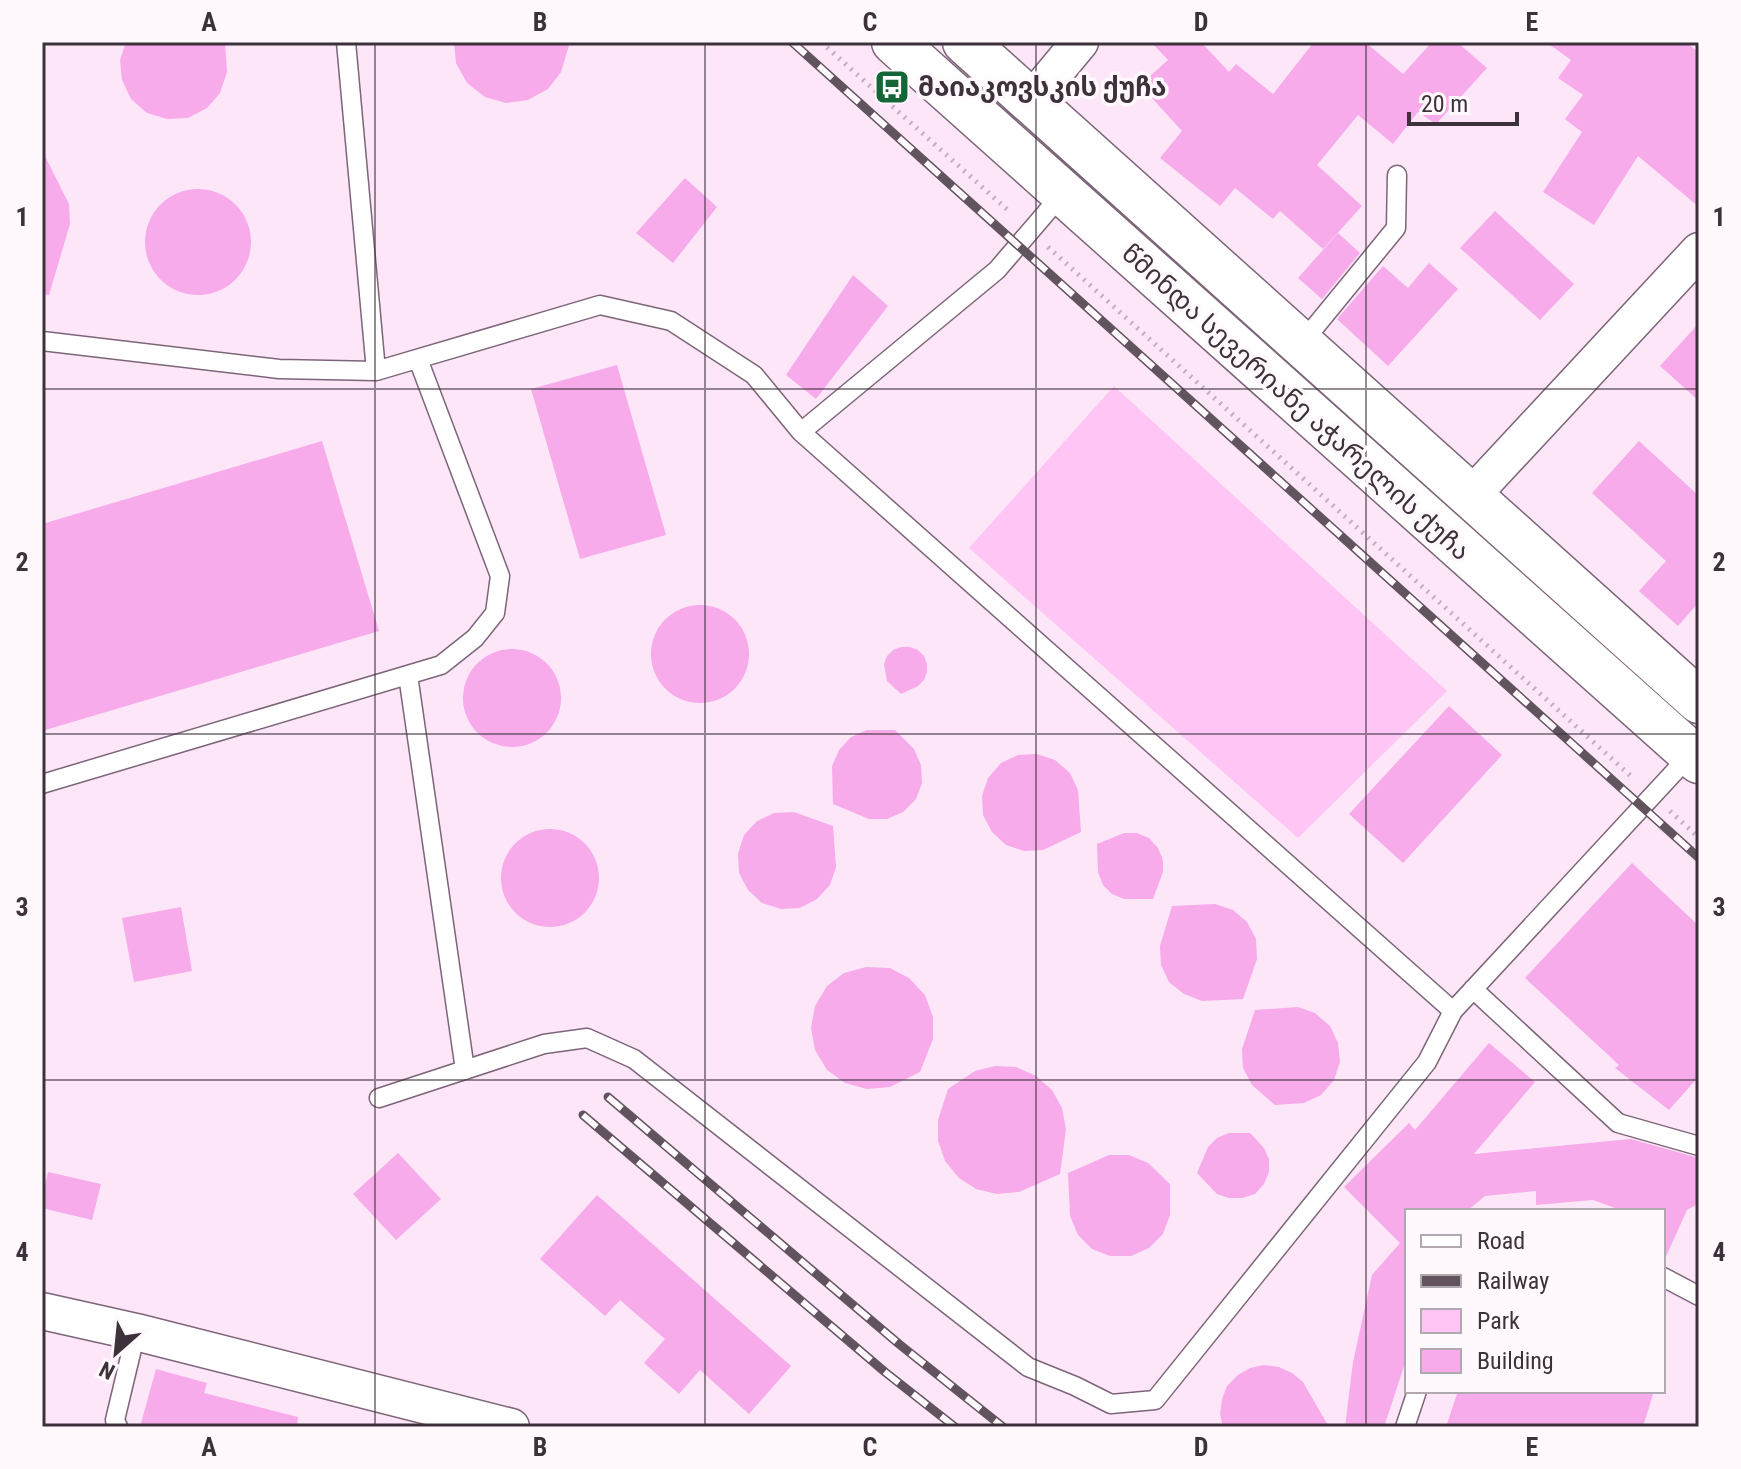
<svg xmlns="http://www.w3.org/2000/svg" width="1741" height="1469" viewBox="0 0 1741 1469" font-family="'Roboto Condensed','Noto Sans Georgian',sans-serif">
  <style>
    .green { fill: #ffc5f4 }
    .building { fill: #f8abeb }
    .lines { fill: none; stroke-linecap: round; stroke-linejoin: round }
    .service-casing { stroke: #7d6579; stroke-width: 21 }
    .minor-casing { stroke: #7d6579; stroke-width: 39 }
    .secondary-casing { stroke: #7d6579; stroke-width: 47 }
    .path { stroke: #c2afbe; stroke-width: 5; stroke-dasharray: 2 6; stroke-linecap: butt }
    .service { stroke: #fff; stroke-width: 18 }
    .minor { stroke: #fff; stroke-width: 36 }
    .secondary { stroke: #fff; stroke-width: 44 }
    .rail-casing { stroke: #62545f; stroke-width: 9 }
    .rail { stroke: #fff9fe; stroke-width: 6; stroke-dasharray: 18; stroke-linecap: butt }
    .grid { fill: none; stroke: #3d323b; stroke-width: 2; stroke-opacity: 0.55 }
    .labels { text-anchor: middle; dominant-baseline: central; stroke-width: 7; stroke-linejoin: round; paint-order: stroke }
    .poi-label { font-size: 26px; font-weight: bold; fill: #3d323b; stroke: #fff9fe; text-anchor: start }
    .street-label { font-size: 26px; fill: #3d323b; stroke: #fff9fe }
    .neatline { fill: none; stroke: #3d323b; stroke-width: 3 }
    .grid-label { font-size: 26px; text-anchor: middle; font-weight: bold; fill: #3d323b }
  </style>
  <rect width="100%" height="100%" fill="#fde6f8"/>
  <path class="green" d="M1114,386L1447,691L1298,838L969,548Z"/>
  <path class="building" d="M126,42H225L227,72L220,93L207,108L188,118L167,119L147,113L131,99L122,80L120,60Z
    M454,42H570L561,72L548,89L528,100L506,103L485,97L467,83L456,63Z
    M1151,42H1201L1229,72L1236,64L1273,94L1314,42H1365L1403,74L1432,42H1457L1487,68L1436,124L1418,112L1393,144L1358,115L1317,165L1362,206L1323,249L1280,211L1273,219L1235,188L1220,206L1160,158L1182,131L1140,85L1168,60Z
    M1546,42H1686L1699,53V207L1638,156L1594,225L1543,192L1582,132L1565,119L1583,95L1558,78L1571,60Z
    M42,150L69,204L70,224L49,295L42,294Z
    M685,178L717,207L673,263L636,233Z
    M145 242a53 53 0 1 1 106 0a53 53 0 1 1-106 0Z
    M1495,211L1574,284L1540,320L1460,248Z
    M1338,233L1360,253L1322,299L1298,278Z
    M1429,263L1458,289L1388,366L1337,319L1383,266L1408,288Z
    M853,275L888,306L816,399L786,375Z
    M1699,323V401L1660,366Z
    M617,365L666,535L580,559L531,389Z
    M322,441L379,631L42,731V524Z
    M1639,441L1699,496V602L1678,626L1639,591L1666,561L1592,493Z
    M651 654a49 49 0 1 1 98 0a49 49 0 1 1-98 0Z
    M901,647H910L918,650L924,656L927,664V672L924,680L918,686L901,694L887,681L884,664L887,656L893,650Z
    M463 698a49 49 0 1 1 98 0a49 49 0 1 1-98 0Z
    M1449,706L1502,755L1403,863L1349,814Z
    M867,730H895L914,749L921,765L922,783L916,799L903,812L887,819H869L833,804L832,766L839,750L851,737Z
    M1037,754L1055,760L1070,773L1078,790L1081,832L1043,850L1024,851L1006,845L992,832L983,815L982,796L988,778L1001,763L1018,755Z
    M794,812L833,826L836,867L830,885L817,899L800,908L781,909L762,903L748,890L739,873L738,854L744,835L757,821L774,813Z
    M501 878a49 49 0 1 1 98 0a49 49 0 1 1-98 0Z
    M1124,833H1137L1149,838L1158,848L1163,860V872L1153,899H1124L1112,894L1103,885L1098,872L1097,844Z
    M1632,863L1699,926V1076L1669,1110L1615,1068L1619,1065L1525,978Z
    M1215,904L1233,910L1247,922L1256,939L1257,959L1243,999L1202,1001L1184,994L1169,982L1161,965L1160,946L1172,906Z
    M181,907L192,971L134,982L122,918Z
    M866,967L890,968L909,978L925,995L933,1017V1039L920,1072L890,1087L867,1089L845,1083L827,1070L815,1050L811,1028L815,1006L827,986L844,973Z
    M1298,1007L1315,1013L1330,1026L1338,1043L1340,1062L1334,1080L1321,1095L1304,1103L1275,1105L1252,1085L1243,1068L1242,1049L1255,1010Z
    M1489,1043L1535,1082L1474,1154L1631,1139L1699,1158V1203L1687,1210L1663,1263V1211H1623L1593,1200L1536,1205V1191L1485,1196L1467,1211H1407V1357L1384,1427H1345L1353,1362L1372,1275L1400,1243L1344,1187L1409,1123L1415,1130Z
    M995,1066L1016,1067L1036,1076L1052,1090L1062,1108L1066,1129L1060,1174L1019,1192L997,1194L976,1189L959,1178L945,1161L938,1141V1120L948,1089L975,1071Z
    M1229,1133H1250L1264,1148L1269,1159V1172L1264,1184L1255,1194L1242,1198H1229L1217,1194L1197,1173L1208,1147L1217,1138Z
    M398,1153L441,1199L396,1240L353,1194Z
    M1109,1155H1129L1148,1163L1170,1184V1215L1163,1234L1149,1248L1131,1256H1110L1092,1249L1078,1235L1070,1216L1068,1173Z
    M48,1172L101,1184L92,1220L42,1208V1199Z
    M597,1195L791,1366L749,1414L700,1370L679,1394L644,1363L665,1339L620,1300L605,1316L540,1259Z
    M1264,1365L1279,1367L1292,1373L1303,1382L1329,1427H1223L1220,1414L1222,1399L1227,1386L1238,1375L1250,1368Z
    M156,1369L207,1383L204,1393L298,1417L297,1427H140Z
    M1458,1391H1654L1643,1427H1446Z"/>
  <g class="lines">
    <defs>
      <path id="service" d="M346,42L376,371
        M42,341L279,369L376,371L600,305L671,321L754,375L801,432L1453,1011
        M1301,344L1396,228L1397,175
        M801,432L997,270L1063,193
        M408,675L465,1070
        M42,784L441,665L475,638L495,613L500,576L418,359
        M1473,989L1618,1123L1699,1146
        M379,1098L544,1044L587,1038L634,1059L1028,1367L1075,1386L1111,1404L1155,1400L1427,1062L1453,1011L1691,754
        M1663,1277L1699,1296
        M118,1427L115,1420L136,1332
        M1405,1427L1417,1391"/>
      <path id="minor" d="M1031,101L1080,42
        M1471,496L1699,251
        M42,1311L136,1332L511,1427"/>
      <path id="secondary" d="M894,42L1699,761
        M965,42L1699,701"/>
    </defs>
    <use href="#service" class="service-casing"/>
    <use href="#minor" class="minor-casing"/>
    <use href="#secondary" class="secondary-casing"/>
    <path class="path" d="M821,42L1011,213
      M1048,247L1633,778
      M1670,811L1699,838"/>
    <use href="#service" class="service"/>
    <use href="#minor" class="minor"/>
    <use href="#secondary" class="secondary"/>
    <defs>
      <path id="rail" d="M792,42L1699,858
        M608,1097L899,1344L1003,1427
        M583,1115L885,1372L955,1427"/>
    </defs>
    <use href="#rail" class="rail-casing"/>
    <use href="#rail" class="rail"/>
  </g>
  <path class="grid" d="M375,42V1427M705,42V1427M1036,42V1427M1366,42V1427M42,389H1699M42,734H1699M42,1080H1699"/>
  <defs>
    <symbol id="bus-square" viewBox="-11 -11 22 22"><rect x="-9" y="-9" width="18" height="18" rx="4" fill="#146637" stroke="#fff9fe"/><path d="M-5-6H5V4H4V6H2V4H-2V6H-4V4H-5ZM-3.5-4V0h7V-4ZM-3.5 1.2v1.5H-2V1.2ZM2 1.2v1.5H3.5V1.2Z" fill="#fff"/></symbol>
  </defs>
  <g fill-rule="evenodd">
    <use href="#bus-square" x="872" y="67" width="40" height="40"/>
  </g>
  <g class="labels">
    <g class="poi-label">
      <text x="918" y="87">მაიაკოვსკის ქუჩა</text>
    </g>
    <g class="street-label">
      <text transform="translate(1296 402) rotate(42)">წმინდა სევერიანე აჭარელის ქუჩა</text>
    </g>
  </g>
  <rect width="1741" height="1469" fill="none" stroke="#fff9fe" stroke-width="88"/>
  <rect x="1405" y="1209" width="260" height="184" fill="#fff9fe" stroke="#b1a9b0" stroke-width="2"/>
  <rect x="1421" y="1235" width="40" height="12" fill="#ffffff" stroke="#b1a9b0" stroke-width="2"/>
  <text x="1477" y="1249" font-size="24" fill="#3d323b">Road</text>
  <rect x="1421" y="1275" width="40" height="12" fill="#62545f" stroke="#b1a9b0" stroke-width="2"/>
  <text x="1477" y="1289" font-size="24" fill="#3d323b">Railway</text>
  <rect x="1421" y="1309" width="40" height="24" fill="#ffc5f4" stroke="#b1a9b0" stroke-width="2"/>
  <text x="1477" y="1329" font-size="24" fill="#3d323b">Park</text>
  <rect x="1421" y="1349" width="40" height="24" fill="#f8abeb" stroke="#b1a9b0" stroke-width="2"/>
  <text x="1477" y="1369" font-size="24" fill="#3d323b">Building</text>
  <g transform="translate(116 1353) rotate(207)" stroke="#fff9fe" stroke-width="6" paint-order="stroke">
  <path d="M0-6L14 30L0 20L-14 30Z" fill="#3d323b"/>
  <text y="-12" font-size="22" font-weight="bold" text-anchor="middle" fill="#3d323b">N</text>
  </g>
  <path d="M1409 112v12h108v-12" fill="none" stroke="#3d323b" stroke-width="4"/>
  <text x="1421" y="112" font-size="24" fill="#3d323b" stroke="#fff9fe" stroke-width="6" paint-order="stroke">20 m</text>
  <rect x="44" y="44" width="1653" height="1381" class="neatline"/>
  <g class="grid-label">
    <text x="209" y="31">A</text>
    <text x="540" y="31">B</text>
    <text x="870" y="31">C</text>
    <text x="1201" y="31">D</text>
    <text x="1532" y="31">E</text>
    <text x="22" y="226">1</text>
    <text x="1719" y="226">1</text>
    <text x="22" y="571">2</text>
    <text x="1719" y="571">2</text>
    <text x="22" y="916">3</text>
    <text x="1719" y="916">3</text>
    <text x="22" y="1261">4</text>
    <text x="1719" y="1261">4</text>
    <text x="209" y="1456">A</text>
    <text x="540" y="1456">B</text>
    <text x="870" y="1456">C</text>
    <text x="1201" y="1456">D</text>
    <text x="1532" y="1456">E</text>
  </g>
</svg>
